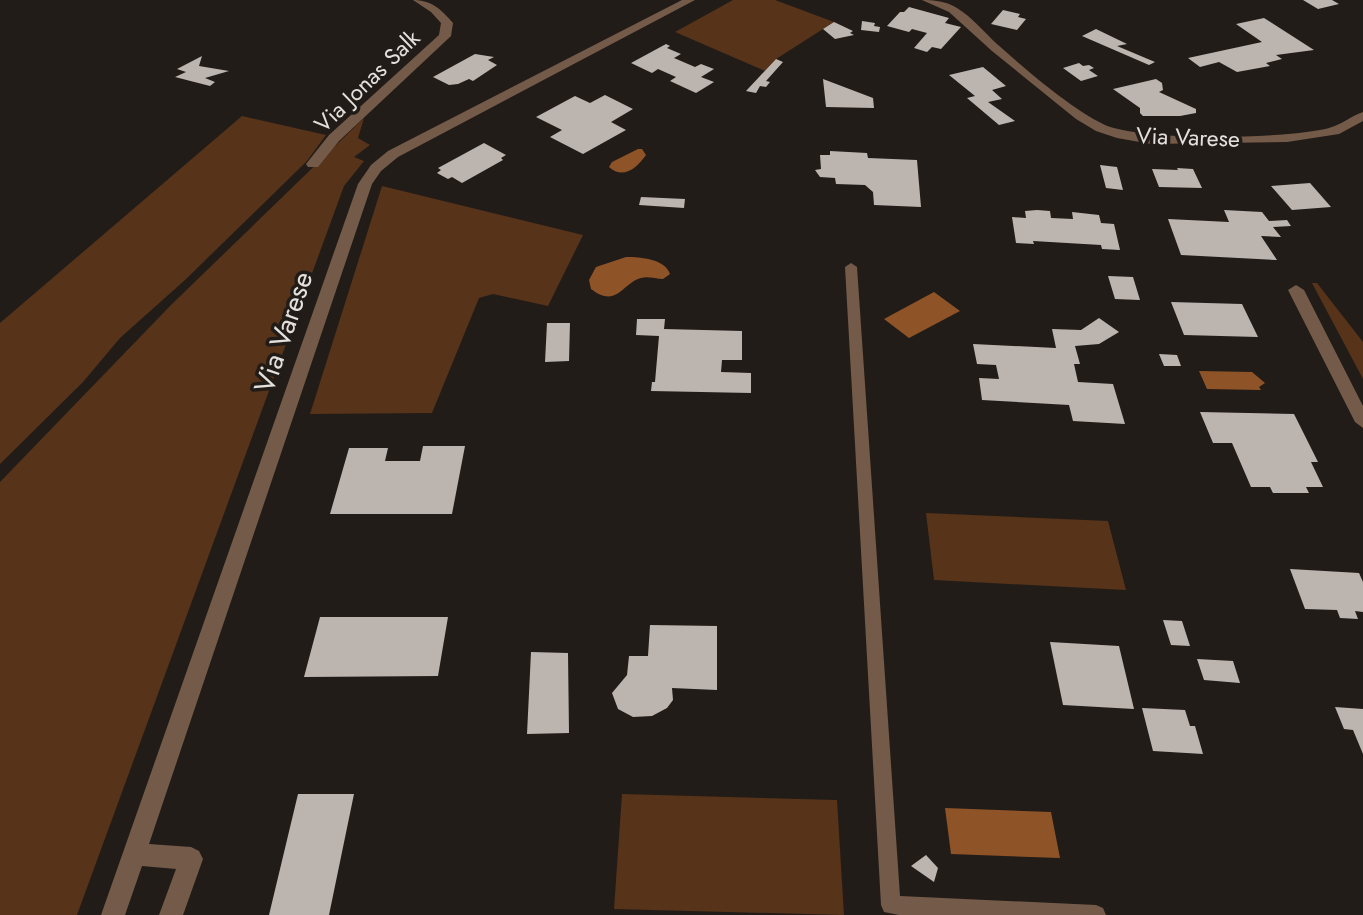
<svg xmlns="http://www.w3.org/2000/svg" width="1363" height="915" viewBox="0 0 1363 915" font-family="Jost,sans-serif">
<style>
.green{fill:#563319}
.water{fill:#8e5428}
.building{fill:#bcb4af}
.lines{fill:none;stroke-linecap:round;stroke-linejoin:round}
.service{fill:#745a48;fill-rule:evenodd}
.minor{fill:#745a48;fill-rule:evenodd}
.labels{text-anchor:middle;stroke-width:7;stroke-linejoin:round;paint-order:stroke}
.far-street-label{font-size:23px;fill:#e4e0dd;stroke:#221c18}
.street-label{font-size:28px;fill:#e4e0dd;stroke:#221c18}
</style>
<rect width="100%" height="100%" fill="#221c18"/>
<path class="green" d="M733 0H775L834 22 776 59 765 71 675 32Z
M242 116 326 135 307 161 185 280 120 338 83 382 0 464V323Z
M364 118 358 138 370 145 354 157 364 161 344 186 77 915H0V482L171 305Z
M382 186 583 235 548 306 493 294 479 298 432 413 310 414Z
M1312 283H1317L1363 342V379Z
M926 513 1108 521 1126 590 934 580Z
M622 794 837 800 844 915 614 909Z"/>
<path class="water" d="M638 149H642L646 155C637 168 623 180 609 167L612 162Z
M626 257C641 257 665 259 670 274L663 279C656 279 648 276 641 278 622 283 617 309 591 289L589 280 596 267Z
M934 292 960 311 909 338 884 319Z
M1199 371 1252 372 1265 383 1259 387 1261 390 1207 389Z
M945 808 1051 812 1060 858 951 854Z"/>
<path class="building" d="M1303 0H1332L1339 4 1318 9Z
M909 7 949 18 945 23 961 27 941 49 932 47 927 52 914 48 927 33 912 29 909 32 887 26 900 12H904Z
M1003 10 1020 14 1018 17 1026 19 1017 30 991 24Z
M1264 18 1314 50 1276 55 1282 59 1266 63 1270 66 1237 72 1219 62 1200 67 1188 58 1262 42 1236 24Z
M862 21 875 23 874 26 880 27 879 32 861 30Z
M834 22 853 31 850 33 854 35 835 39 823 29Z
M1096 29 1127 44 1117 46 1155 62 1149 65 1082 36Z
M666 44 670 46 667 48 681 54 674 58 695 67 701 64 714 69 701 77 714 82 696 93 670 81 676 77 658 69 652 73 631 63Z
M475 54 494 57 488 60 497 65 473 81 469 79 458 84 449 85 433 77Z
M202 56 199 66 229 71 205 78 215 82 210 86 175 77 186 72 177 69Z
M776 59 783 62 766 81 770 82 766 87 760 86 756 93 746 91Z
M1079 63 1083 66 1089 65 1094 68 1089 70 1098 76 1081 81 1063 68Z
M983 67 1006 86 992 90 1002 99 988 102 1015 121 999 125 967 98 975 96 949 75Z
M823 79 873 98 874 108 826 107Z
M1156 79 1162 83 1163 90 1159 92 1196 109V113L1180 116H1143L1140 113V108L1113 89Z
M605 95 633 109 611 122 626 130 583 154 550 137 562 130 536 117 575 96 590 103Z
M484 143 506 155 501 158 503 160 462 183 452 177 448 179 437 173 441 170 438 168Z
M830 151 867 153 868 158 917 160 921 207 874 205 873 192 865 185 836 184 835 178 820 177 815 170 821 169 820 155H830Z
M1100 165 1117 167 1123 190 1106 188Z
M1177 168 1193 169 1202 188 1159 187 1152 169 1178 170Z
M1310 183 1331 207 1292 210 1271 186Z
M641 197 685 199 684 208 639 205Z
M1037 210 1050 211 1051 218 1073 219 1072 212 1099 215 1101 223 1114 224 1120 250 1102 249 1101 245 1033 241 1034 244 1016 243 1012 217 1026 218 1025 211Z
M1224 210 1262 212 1269 221 1287 220 1291 226 1273 227 1281 237 1261 236 1277 260 1181 255 1168 219 1229 222Z
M1108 276 1133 277 1140 300 1115 299Z
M1171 302 1242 304 1258 337 1184 335Z
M1099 318 1119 332 1099 344 1075 346 1080 364H1074L1078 382 1113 384 1125 424 1073 421 1069 405 982 400 979 378 999 379 996 365 977 364 973 344 1056 348 1052 329 1081 330Z
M637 319H665L664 329 742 331V360H722L721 372 751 373V393L651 391 652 382H655L659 336 636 335Z
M547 323H570L569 361 545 362Z
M1159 354 1177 355 1181 366H1164Z
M1200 412 1294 414 1318 462H1311L1323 487H1306L1309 493H1273L1270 487H1251L1232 443H1213Z
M423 446H465L452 514H330L349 448H388L385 461H420Z
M1290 569 1359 573 1363 582V612L1355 611 1358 619 1340 618 1337 610 1305 609Z
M320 617H448L438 676 304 677Z
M1163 620 1182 621 1190 646 1171 645Z
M650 625 717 626V690L672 688 673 700 667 708 652 716 633 717 618 709 612 693 627 675 629 656H648Z
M1050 642 1119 646 1134 709 1063 705Z
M531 652 568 653 569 733 527 734Z
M1197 659 1233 661 1240 683 1204 680Z
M1335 707 1363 709V754L1353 730 1344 729Z
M1142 708 1185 710 1190 726H1195L1203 754 1153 751Z
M298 794H354L329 915H269Z
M926 855 938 868 934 882 911 866Z"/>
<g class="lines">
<path class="service" d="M851 263 857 267 900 896 1096 905 1103 908 1106 915H899L884 912 881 905 845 267Z"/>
<path class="minor" d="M413 0C431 0 441 9 453 23L451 36 339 141 318 167H308L306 164 329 135 439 35 441 23 431 12Z
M682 0H695L398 157 381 171 372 184 149 844 191 847 199 851 203 859 183 915H159L176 869 142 866 125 915H101L358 184 371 165 388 151Z
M922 0C934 0 946 1 957 8 972 17 984 32 997 44 1025 69 1069 107 1103 124 1138 142 1289 139 1329 128 1341 125 1351 116 1363 112V121L1339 134 1287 142 1151 144 1117 138 1096 131 1076 119 992 51 949 12Z
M1296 285 1304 290 1363 406V428L1355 422 1288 290Z"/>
</g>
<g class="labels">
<g class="far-street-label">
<text transform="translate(367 81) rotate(-44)" y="8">Via Jonas Salk</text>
<text transform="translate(1188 137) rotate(2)" y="8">Via Varese</text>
</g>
<g class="street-label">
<text transform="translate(283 332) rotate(-71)" y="10">Via Varese</text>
</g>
</g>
</svg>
